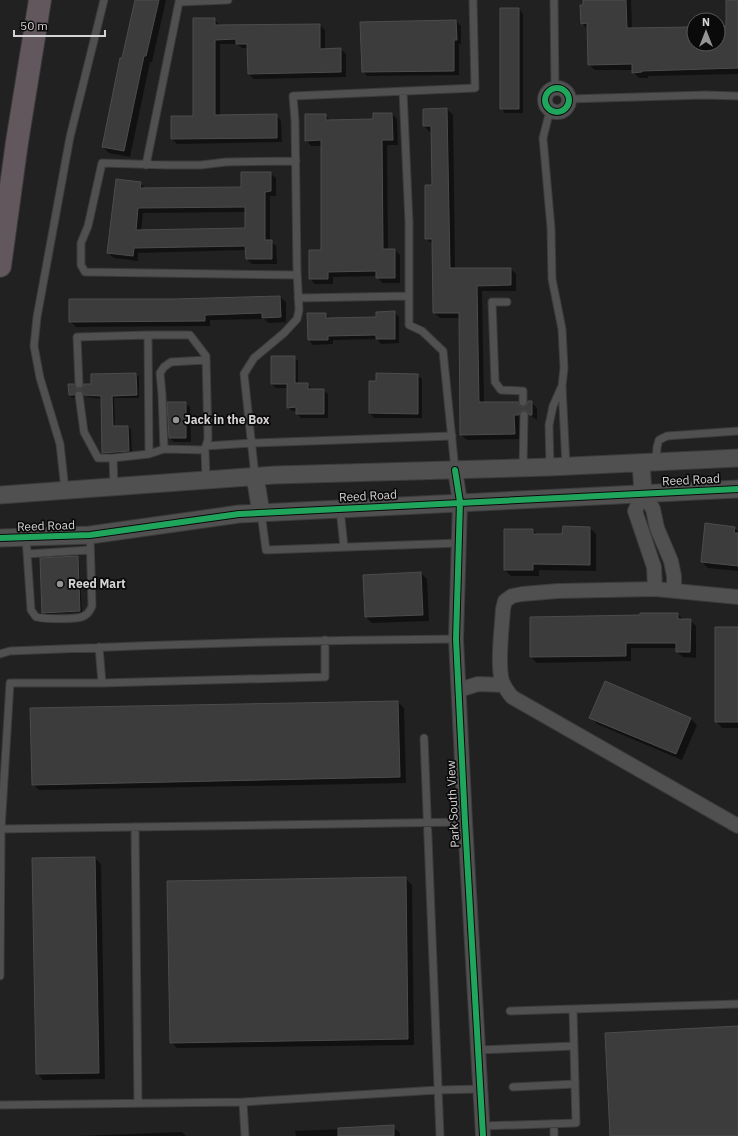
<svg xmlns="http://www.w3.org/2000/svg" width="738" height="1136" viewBox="0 0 738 1136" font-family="'IBM Plex Sans',sans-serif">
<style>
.shadow{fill:#0007;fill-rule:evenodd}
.building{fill:#3c3c3d;stroke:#4b4c4c;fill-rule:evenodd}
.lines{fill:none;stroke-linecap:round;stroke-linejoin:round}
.service-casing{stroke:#3b3b3b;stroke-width:9}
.minor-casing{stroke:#3b3b3b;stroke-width:16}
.tertiary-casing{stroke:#3b3b3b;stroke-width:19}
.motorway-casing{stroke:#3b3b3b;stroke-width:24}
.service{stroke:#515050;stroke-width:7}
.minor{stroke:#515050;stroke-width:14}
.tertiary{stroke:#515050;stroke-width:17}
.motorway{stroke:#62575c;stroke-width:22}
.cycleway-casing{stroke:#0b0a0a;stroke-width:8}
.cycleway{stroke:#20a55d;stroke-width:6}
.poi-dot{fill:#959495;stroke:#0b0a0a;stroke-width:1.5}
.labels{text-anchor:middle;stroke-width:3.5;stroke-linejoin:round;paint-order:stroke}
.poi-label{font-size:12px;font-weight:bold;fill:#d4d2d3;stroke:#0b0a0a;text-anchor:start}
.street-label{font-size:12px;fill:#d4d2d3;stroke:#0b0a0a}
</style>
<rect width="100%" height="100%" fill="#212121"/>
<path class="shadow" d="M136 0H166L152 62H150L130 157 109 153 103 147Z
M584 0H631L632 29 694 28V44H718V27H727V0H738V74L648 76V78H639L633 72V70H595L589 65 587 29 582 23Z
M519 9 523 14V113H505L501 108Z
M215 20 220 26 320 25 325 30V50L341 49 346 54V77L254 79 248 74V48H242L237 44H220V116L276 115 281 121 282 142 177 144 172 139 194 117Z
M456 21 461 26V44H459V75L367 76 363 71Z
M447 109 453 115 455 269H511L516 274V291H482L484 403H518L523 408 531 402 537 408V420L530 415 525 418 524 420H520V439L467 440 461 435 460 318H440L434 313 433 244 426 239 433 186 432 132H430L424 126V110Z
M392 114 397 119 398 145H387L388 250H395L400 255V283H382L377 276 333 277V284H315L310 279 322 251V146H311L306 140 325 115 331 121 374 120Z
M270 173 276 178V196H270V241L276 246 277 264H252L247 259 246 250 138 253V261L114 258 108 253 140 183 145 188H242ZM246 212V229L141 231 143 213Z
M280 297 286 302V322L269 323 264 319 210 320V326L76 327 70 321 174 300Z
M394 312 399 317V343L381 344 377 339 333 340V344L313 345 309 340 308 314H325L330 318H377Z
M294 357 298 361V384H307L311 388V390H323L328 394V418H301L297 414V411H292L288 407V388H276L272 384Z
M136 374 139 377V398H114L115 427H128L131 429 132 453 105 455 103 453 102 399 88 397 82 392 78 394 77 397 72 398 70 395 74 385 77 389 80 390 92 385Z
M417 375 422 379V418H374L370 413 377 382Z
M185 403 190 407 191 442H174L170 438Z
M564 527 590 528 596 534V571L539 570V576H511L505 570V530H533L538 535H563Z
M734 528 738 531V571L708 568 702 562Z
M78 557 79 558 82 612 45 614 43 612Z
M421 573 427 579 429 621 372 623 366 617Z
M641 614H678L684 620H690L696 626V658L683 657 677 652V648H631V661L537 663 531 657 641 616Z
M738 628V728H722L716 721Z
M605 683 691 719 697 725 682 760 597 724 590 717Z
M398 702 404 708 406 783 39 790 33 784 31 709Z
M95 858 101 864 105 1079 43 1080 37 1073Z
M405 878 412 885 414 1045 177 1048 171 1042Z
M393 1127 400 1133V1136H296L295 1131Z
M182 1132 186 1136H78Z"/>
<path class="building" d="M135 0H159L146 56H144L124 151 102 147 120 58H122Z
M583 0H626L627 28 694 27V44H718V26H726V0H738V68L642 71V72L632 73V64L588 65 587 23 581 24 580 5H583Z
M500 8H519V109H500Z
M193 18H215V25L320 24V49L341 48V72L248 74 247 44H236V39L215 40V115L277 114V138L171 139V116H193Z
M456 20 457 40H454V71L362 72 360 22Z
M447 108 450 268H511V285L477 286 479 402H518L520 406 523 407 527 405 528 401H532V415H529L527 411 524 410 520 412 519 415H514L515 434 460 435 459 313H433L432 239H425V185H432L431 126H423V109Z
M373 113H392L393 140H382L383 249H395V278H376V271L328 272V279H309V250H321V140L305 141V114H326V120L373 119Z
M241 172H271V191L265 192V240H272V259H246L245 246 134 248 133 256 107 253 116 179 141 182 140 188 241 187ZM245 207V228L136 230 138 208Z
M280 296 281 317 262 318V313L205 315V321L69 322V299H174Z
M395 311V339H376V335L328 336V340H308L307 313H326V318L376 317V312Z
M271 356H295V383H308V389H324V414H296V407L287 408V384H271Z
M136 373 137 395 112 396 113 426H128L129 451 102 453 101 396 84 395 83 392 79 390 76 391 74 395H69L68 384H74L76 388 80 389 83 387 84 384H91V374Z
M376 373 418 374V414L369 413V381H376Z
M167 402H186V438H169Z
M705 523 735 527 734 533H738V566L701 562Z
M563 526 590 527V565L533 564V570H504V529H533V534H562Z
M78 556 80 611 42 613 40 558Z
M421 572 423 615 365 617 363 575Z
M640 613H678V619H691L690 652H676V643H626V656L530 657V617L640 615Z
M715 627H738V722H715Z
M605 681 691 718 676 754 589 718Z
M398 701 400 777 32 785 30 708Z
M95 857 99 1073 36 1074 32 858Z
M406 877 408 1039 170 1043 167 881Z
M738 1026V1136H610L605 1033Z
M394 1125V1136H338V1128Z"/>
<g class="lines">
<defs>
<path id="service" d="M554 0 555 89
M403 91 409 222V325L422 331 443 351 455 470
M568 99 705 95 738 96
M552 111 548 118 543 138 551 228 552 279 562 329 564 368 562 386 566 466
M296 161 226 162 201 165H167L102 163 88 226 81 243V265L85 272 297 275
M146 165 179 2 228 0
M298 298 409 296
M507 302H492L495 382 501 390 523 391V402
M148 335H190L206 356 208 439 205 449
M79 384 77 337 148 335 149 454
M79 395 84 432 98 458H113
M206 446 252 443 452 436
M164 449 162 394 160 373 164 367 171 362 206 360
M656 462 657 447 659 440 667 436 738 431
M550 467 549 425 553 406 561 388
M523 468 524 415
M255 476 244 374 254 358 284 333 297 319 299 310 297 270 295 121 293 96 475 88 473 0
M114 487 113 458 149 454 164 449 205 450 206 480
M65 490 60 444 40 378 34 346 37 317 70 137 104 0
M340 509 344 547
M261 513 266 550 459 543
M26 538 31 610 36 617C44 619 77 620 84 616 88 614 90 611 92 606L90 535
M27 554 90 550
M99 647 102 683 325 677V640
M0 654 10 651C159 644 307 640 456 639
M424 738 440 1136
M135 827 138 1103
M0 829 465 822
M0 976 1 829 10 683H102
M510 1011 573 1009
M478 1050 574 1046
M513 1087 575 1084
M243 1102 245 1136
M0 1105 243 1102 438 1090 481 1089
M554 1124V1136
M482 1126 576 1123 573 1009 738 1004"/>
<path id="minor" d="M545 100a12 12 0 1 1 24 0a12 12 0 1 1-24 0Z
M455 470 460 502 456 639 465 822 483 1136
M643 493 653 509 657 528 671 561 674 576V591
M643 493 635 511 654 567 655 589
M738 597 655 589 558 591 522 594 512 596 505 601 503 609C502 627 497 664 502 681 504 687 508 692 512 697L738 826
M459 690 478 684 504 685"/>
<path id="tertiary" d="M641 463 643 493
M255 476 261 513
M0 495 275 475 550 467 738 458
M0 538 90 535 239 514 738 489"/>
<path id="motorway" d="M0 266 17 142 40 0"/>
</defs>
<use href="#service" class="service-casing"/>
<use href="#minor" class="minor-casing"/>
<use href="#tertiary" class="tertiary-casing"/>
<use href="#motorway" class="motorway-casing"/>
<use href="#service" class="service"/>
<use href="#minor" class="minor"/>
<use href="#tertiary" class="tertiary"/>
<use href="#motorway" class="motorway"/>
<defs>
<path id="cycleway" d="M545 100a12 12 0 1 1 24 0a12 12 0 1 1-24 0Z
M455 470 460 502 456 639 465 822 483 1136
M0 538 90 535 239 514 738 489"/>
</defs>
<use href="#cycleway" class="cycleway-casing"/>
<use href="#cycleway" class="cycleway"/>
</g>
<g class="poi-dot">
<circle cx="176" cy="420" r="4"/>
<circle cx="60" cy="584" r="4"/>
</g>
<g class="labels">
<g class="poi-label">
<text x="184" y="424">Jack in the Box</text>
<text x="68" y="588">Reed Mart</text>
</g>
<g class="street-label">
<text transform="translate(691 480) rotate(-3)" y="4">Reed Road</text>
<text transform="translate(368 496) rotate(-3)" y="4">Reed Road</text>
<text transform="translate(46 526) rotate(-2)" y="4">Reed Road</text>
<text transform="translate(453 804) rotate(-93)" y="4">Park South View</text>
</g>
</g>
<g transform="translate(706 32)"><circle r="19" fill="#0b0a0a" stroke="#5b5a5a"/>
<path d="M0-3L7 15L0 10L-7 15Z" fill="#959495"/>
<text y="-6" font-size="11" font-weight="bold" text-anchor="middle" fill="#d4d2d3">N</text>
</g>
<path d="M14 30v6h91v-6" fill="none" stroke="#d4d2d3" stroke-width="2"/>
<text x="20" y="30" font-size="12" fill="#d4d2d3" stroke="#0b0a0a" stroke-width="3" paint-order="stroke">50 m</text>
</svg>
